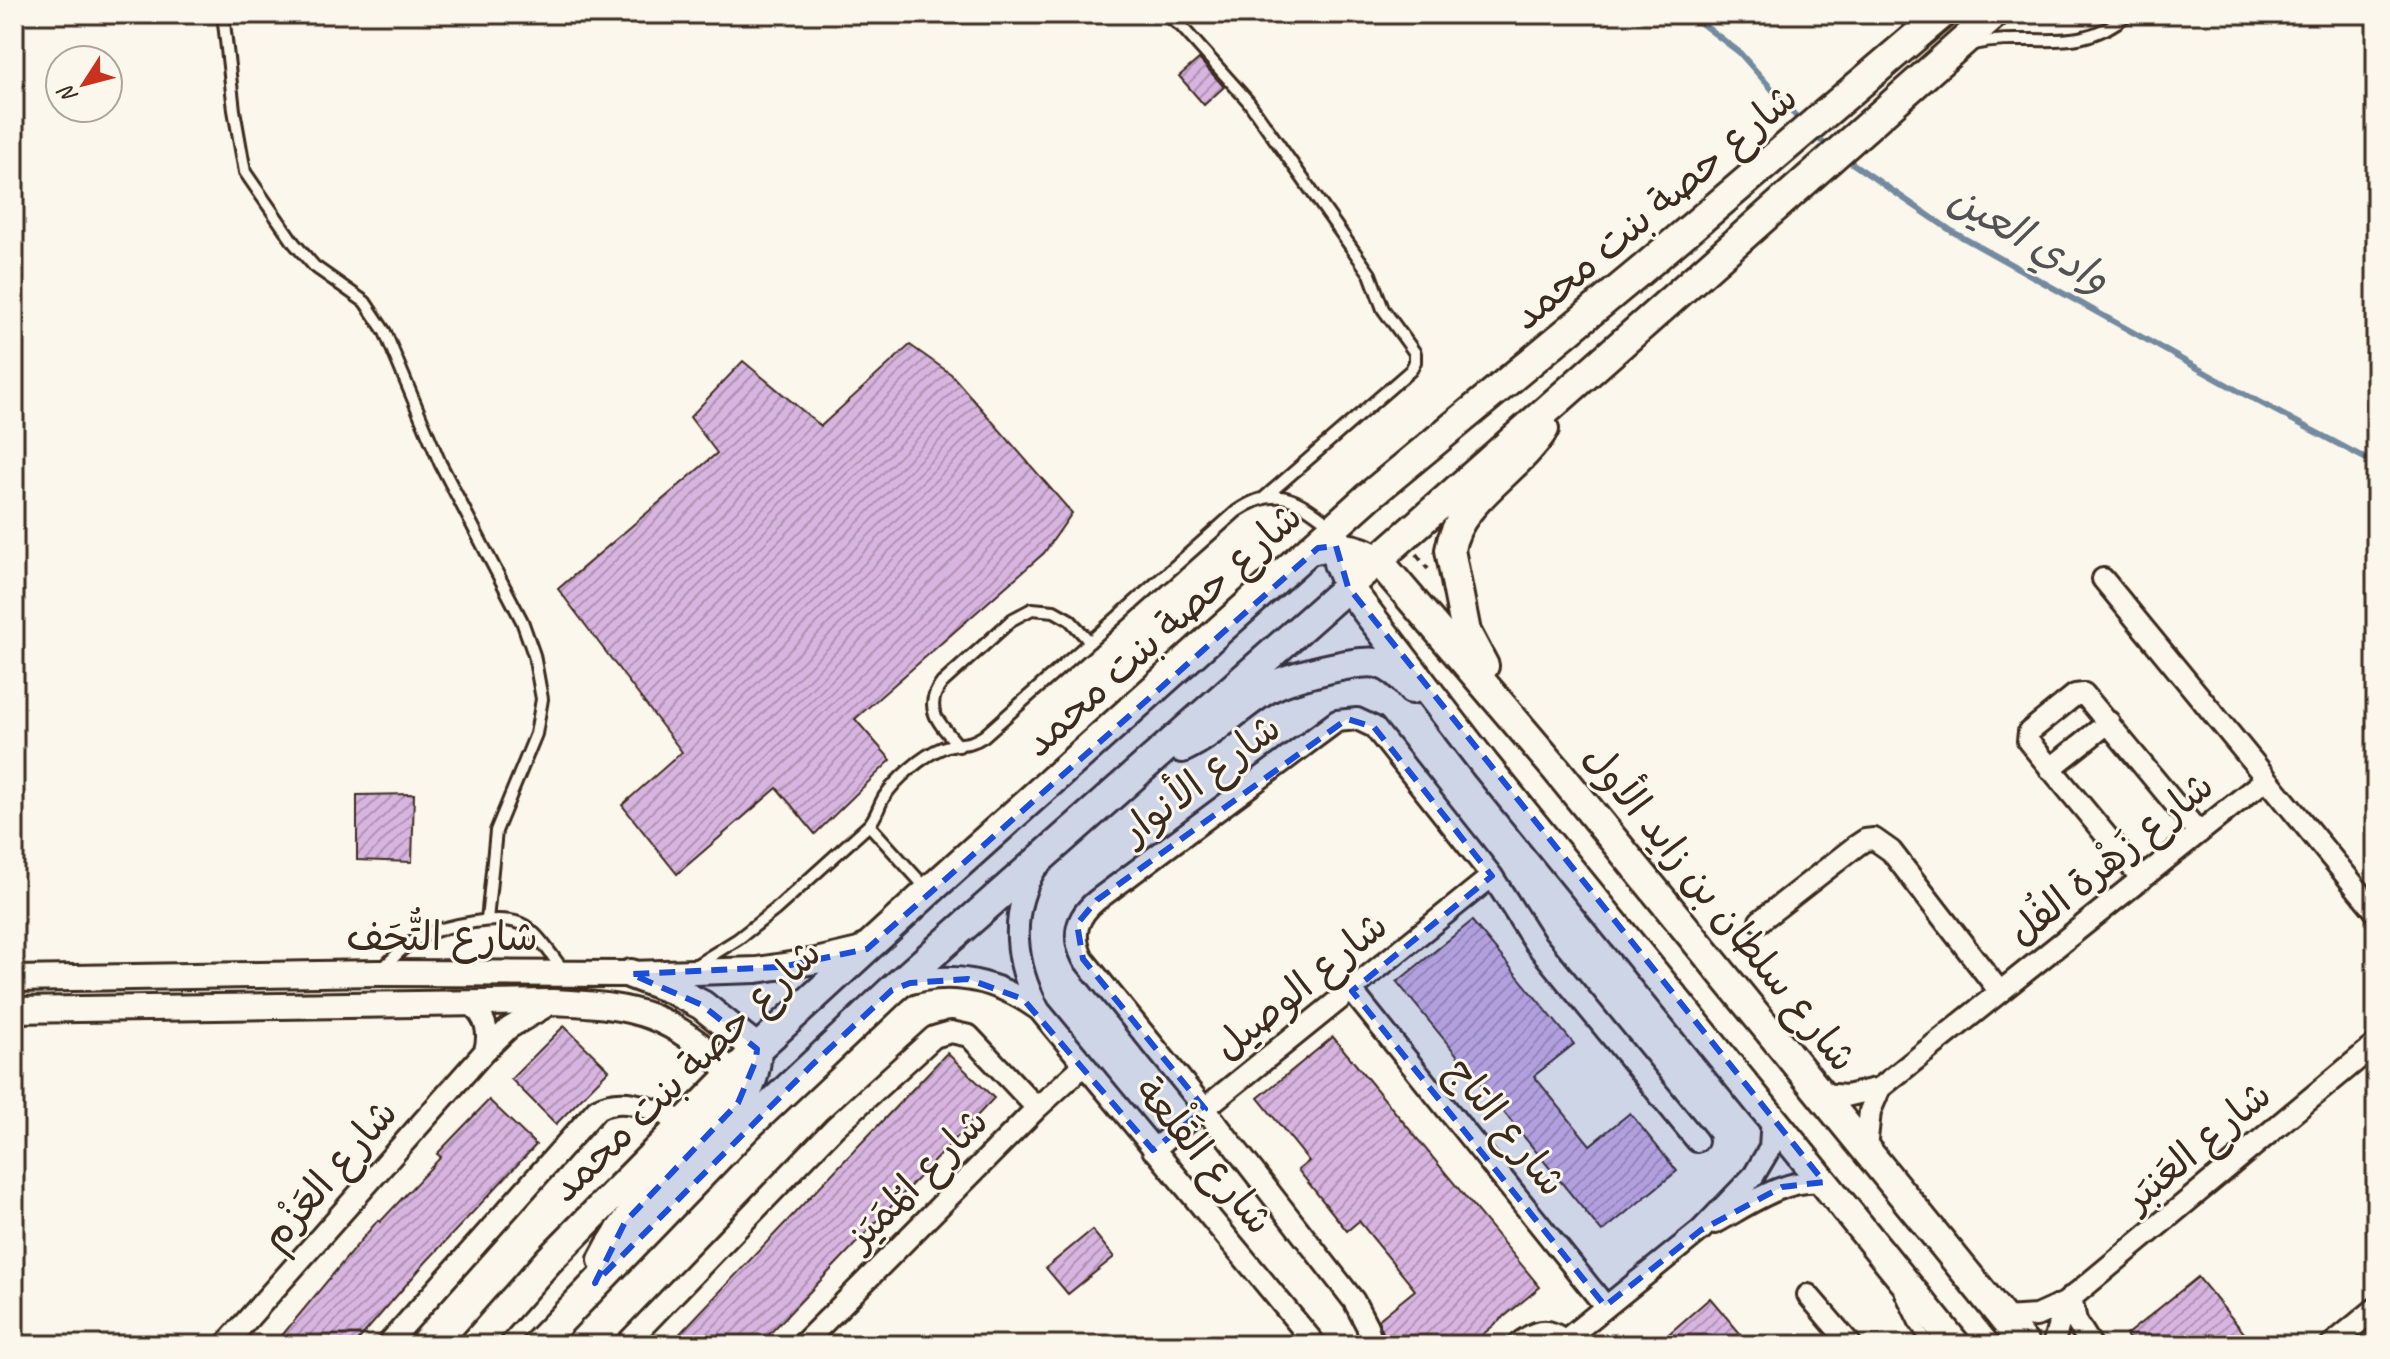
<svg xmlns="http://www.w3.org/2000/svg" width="2390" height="1359" viewBox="0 0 2390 1359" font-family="Caveat,'Playpen Sans Arabic',sans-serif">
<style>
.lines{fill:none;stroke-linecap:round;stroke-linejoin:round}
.stream{stroke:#738a9f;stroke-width:6}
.building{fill:url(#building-hatch);stroke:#3b2a1e;stroke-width:2}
.service-casing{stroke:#3b2a1e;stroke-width:16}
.minor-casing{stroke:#3b2a1e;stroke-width:26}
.tertiary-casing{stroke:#3b2a1e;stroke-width:30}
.secondary-casing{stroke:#3b2a1e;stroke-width:34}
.path{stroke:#3b2a1e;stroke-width:4;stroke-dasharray:8 6;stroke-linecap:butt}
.service{stroke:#fbf7ec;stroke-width:10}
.minor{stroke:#fbf7ec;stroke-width:20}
.tertiary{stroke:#fbf7ec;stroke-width:24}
.secondary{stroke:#fbf7ec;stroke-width:28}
.marked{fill:#1d4ed8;fill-opacity:0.2;stroke:#1d4ed8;stroke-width:6;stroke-dasharray:16 10;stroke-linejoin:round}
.labels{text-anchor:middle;stroke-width:6;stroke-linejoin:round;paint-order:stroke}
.street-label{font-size:40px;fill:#3b2a1e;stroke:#fbf7ec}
.water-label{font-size:42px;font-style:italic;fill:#525254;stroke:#fbf7ec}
</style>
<defs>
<pattern id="building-hatch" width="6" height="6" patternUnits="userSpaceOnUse" patternTransform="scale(2)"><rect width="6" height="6" fill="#d7b5e0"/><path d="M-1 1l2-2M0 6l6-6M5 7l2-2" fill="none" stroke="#b093b5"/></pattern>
</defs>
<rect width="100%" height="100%" fill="#fbf7ec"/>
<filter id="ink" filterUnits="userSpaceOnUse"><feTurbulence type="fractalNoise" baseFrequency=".0125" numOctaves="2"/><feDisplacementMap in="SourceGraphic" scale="16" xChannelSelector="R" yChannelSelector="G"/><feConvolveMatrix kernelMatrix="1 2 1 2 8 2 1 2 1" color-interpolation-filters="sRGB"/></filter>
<g filter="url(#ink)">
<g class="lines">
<path class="stream" d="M1689 14 1739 52 1801 122
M1811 133 1831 148
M1843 157 1953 232 2242 393 2376 464"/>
</g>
<path class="building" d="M1199 59 1224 87 1204 105 1179 76Z
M910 345 951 374 1072 513 1044 553 855 719 891 760 815 834 777 788 677 874 622 805 682 752 558 589 717 453 690 417 743 361 821 426Z
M414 794 412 862 357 860V795Z
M1472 921 1574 1044 1534 1076 1590 1145 1630 1113 1677 1171 1602 1232 1397 982Z
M564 1026 609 1070 556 1124 511 1079Z
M1333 1037 1540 1287 1470 1345H1388L1378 1320 1415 1290 1359 1221 1347 1231 1298 1170 1309 1161 1258 1098Z
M947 1053 994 1098 822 1279 759 1345H669Z
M489 1100 536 1145 426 1262 354 1345H274L378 1220 380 1222 441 1157 437 1154Z
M1092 1230 1114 1257 1068 1294 1046 1268Z
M2198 1277 2254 1345H2134L2126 1335Z
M1710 1298 1750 1345H1656Z"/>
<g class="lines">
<defs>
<path id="service" d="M223 14 234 110 245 172 294 243 314 266 365 302 385 332 440 463 522 621 534 655 542 699 536 734 496 831 487 920
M1165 14 1181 26 1248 101 1370 274 1383 309 1415 353V362L1411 370 1265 497
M1973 44C2033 31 2077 57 2128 14
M959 746C941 725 921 709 942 683L1013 619 1032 609 1054 611 1070 620 1090 642
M869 825 927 889
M693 967 738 939 775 910 869 825C877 816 878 807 884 797 896 779 922 756 942 748 959 741 966 748 984 736L1237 511C1278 483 1298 500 1332 526
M382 969C394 957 406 944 421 937 443 926 504 912 525 926 540 936 552 956 563 970
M1901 1294 1915 1323 1930 1345"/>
<path id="minor" d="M2103 579 2376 912
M2050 769 2109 722
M1036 868C1008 914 1015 965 1039 1010L1316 1345
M2142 879 2028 741 2029 732 2075 695 2084 694 2199 833
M1760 921 1856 846 1865 840 1874 839 1891 851 2000 992
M899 987C949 968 997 980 1039 1010
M1352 991 1605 1306
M471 1004C486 1017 490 1032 485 1051
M1823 1094 1846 1096 1880 1088 2266 779
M1866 1149 1870 1111 1880 1088
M1153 1150 1492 876
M1715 1223C1750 1204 1784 1178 1824 1182
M1808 1295 1851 1345
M2071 1297 2076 1321 2091 1345
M2004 1318 2036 1316 2065 1303 2376 1044
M225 1345 485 1051 509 1028 552 1003
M387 1345 597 1109C626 1093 657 1112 685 1122
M625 1345 835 1127 934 1037 951 1032 969 1036 1037 1108
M802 1345 1037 1108 1084 1065
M1372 1345 1367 1326 1354 1301 1205 1109 1083 959C1071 935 1077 916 1097 900L1337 721 1357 719 1374 727 1492 876 1534 942 1697 1141
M1517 1345C1533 1332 1547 1325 1564 1341
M1559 1345 1701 1230 1754 1175 1770 1148 1772 1117
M2053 1345 2065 1303
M2331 1345 2376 1308"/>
<path id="tertiary" d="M14 979 377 973 631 974 757 970 816 961 867 949
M14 1010 553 1002C640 1006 668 1013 733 1074"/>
<path id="secondary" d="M1334 528 1338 563 1348 587 1485 765 1956 1345
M1309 550C1335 545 1355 546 1378 560L1555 768 2025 1345
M1484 666 1466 632 1450 550C1457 501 1518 471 1544 429
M1182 748C1215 733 1238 706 1269 688 1288 677 1358 659 1378 663 1393 667 1403 677 1412 689
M631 974 671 989 702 1005 757 1049
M603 1260C627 1211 668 1176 706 1137 722 1122 741 1106 750 1085 755 1073 756 1061 757 1049
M474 1345 549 1260 757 1049 929 891 1368 497 1644 268 1942 14
M537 1345 746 1128 892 990 1994 14"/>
</defs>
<use href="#service" class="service-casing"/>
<use href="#minor" class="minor-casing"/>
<use href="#tertiary" class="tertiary-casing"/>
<use href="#secondary" class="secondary-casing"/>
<path class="path" d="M1416 554 1428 569"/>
<use href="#service" class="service"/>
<use href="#minor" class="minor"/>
<use href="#tertiary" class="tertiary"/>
<use href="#secondary" class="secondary"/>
</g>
</g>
<path class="marked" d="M1336 546 1348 587 1824 1182 1782 1187 1701 1230 1605 1306 1352 991 1492 876 1374 727 1347 719 1097 900 1077 924 1083 959 1205 1109 1153 1150 1023 999 968 979 910 983 892 990 812 1065 595 1283 625 1222 738 1103 756 1060 757 1049 702 1005 631 974 781 967 867 949 1318 548Z"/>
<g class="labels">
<g class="street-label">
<text transform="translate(1654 206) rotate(-40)" y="14">شارع حصة بنت محمد</text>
<text transform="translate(1162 629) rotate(-42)" y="14">شارع حصة بنت محمد</text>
<text transform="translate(1200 778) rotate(-37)" y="14">شارع الأنوار</text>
<text transform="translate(2110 858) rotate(-39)" y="14">شارع زَهْرة الفُل</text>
<text transform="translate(1721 907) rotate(51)" y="14">شارع سلطان بن زايد الأول</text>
<text x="442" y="950">شارع التُّحَف</text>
<text transform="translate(1300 985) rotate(-39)" y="14">شارع الوصيل</text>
<text transform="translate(685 1070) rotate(-44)" y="14">شارع حصة بنت محمد</text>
<text transform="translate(1507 1126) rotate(51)" y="14">شارع التاج</text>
<text transform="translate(2197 1145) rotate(-40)" y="14">شارع العَنبَر</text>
<text transform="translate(1205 1155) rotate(50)" y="14">شارع القَلْعة</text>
<text transform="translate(328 1174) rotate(-49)" y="14">شارع العَزْم</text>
<text transform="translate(916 1178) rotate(-45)" y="14">شارع المُمَيَز</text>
</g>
<g class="water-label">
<text transform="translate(2030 237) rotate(30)" y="15">وادي العين</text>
</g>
</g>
<rect width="2390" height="1359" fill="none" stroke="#fbf7ec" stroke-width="48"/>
<rect x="24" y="24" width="2342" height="1311" fill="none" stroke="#3b2a1e" stroke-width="3" filter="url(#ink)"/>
<g transform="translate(84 84) rotate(234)"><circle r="38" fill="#fbf7ec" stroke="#aea59a" stroke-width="2"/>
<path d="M0-6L14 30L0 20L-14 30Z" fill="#c8321e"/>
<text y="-12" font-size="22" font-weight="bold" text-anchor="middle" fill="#3b2a1e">N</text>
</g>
</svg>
